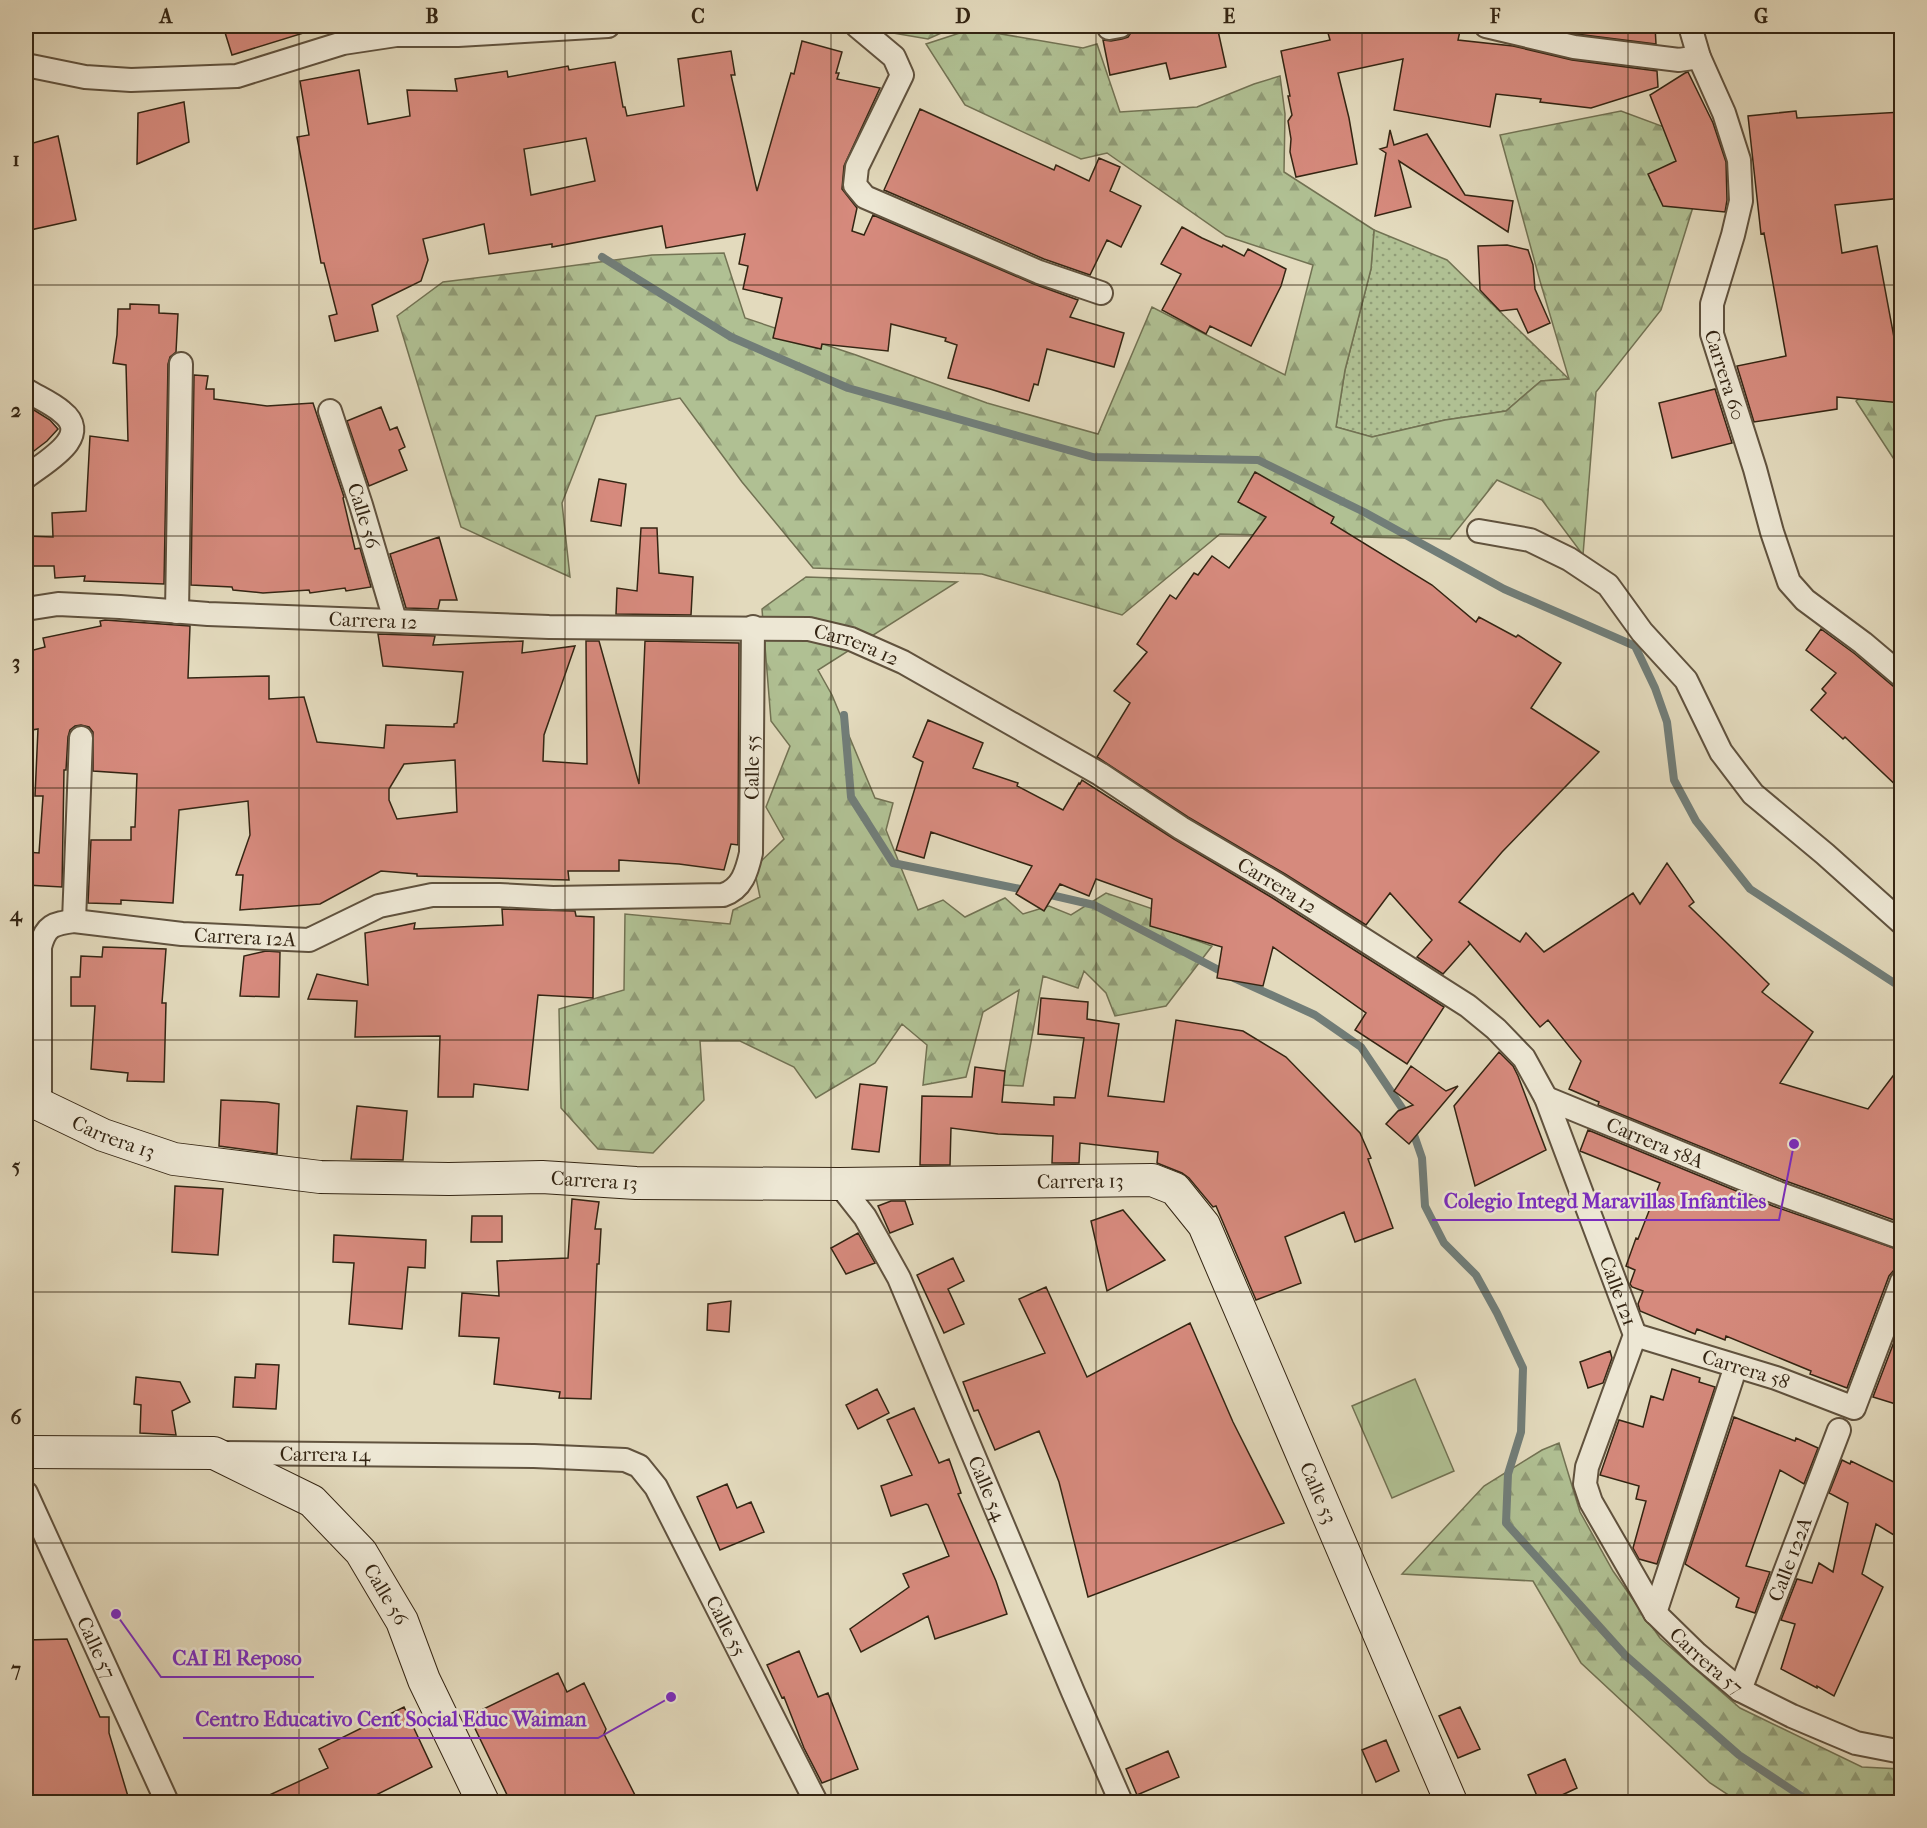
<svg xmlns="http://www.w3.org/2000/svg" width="1927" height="1828" viewBox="0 0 1927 1828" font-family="'IM FELL French Canon',serif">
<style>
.grass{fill:url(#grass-dots);stroke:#727253;stroke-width:1.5}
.forest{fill:url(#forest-firs);stroke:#727253;stroke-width:1.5}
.pitch{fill:#b0c093;stroke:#727253;stroke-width:1.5}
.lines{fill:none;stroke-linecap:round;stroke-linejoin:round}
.stream{stroke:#717d78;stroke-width:8}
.building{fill:#d68a7d;stroke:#342513;stroke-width:1.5;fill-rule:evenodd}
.street-casing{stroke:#60523e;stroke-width:26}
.secondary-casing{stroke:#342513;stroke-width:34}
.street{stroke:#ede7d4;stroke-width:22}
.secondary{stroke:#ede7d4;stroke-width:32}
.grid{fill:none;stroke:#342513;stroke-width:1.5;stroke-opacity:0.55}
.labels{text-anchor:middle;stroke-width:5;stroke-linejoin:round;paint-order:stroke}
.street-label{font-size:20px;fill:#342513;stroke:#ede7d4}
.leader{fill:none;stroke:#7b2cbf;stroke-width:2}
.callout-dot{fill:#7b2cbf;stroke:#ede7d4;stroke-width:2}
.callout-label{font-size:21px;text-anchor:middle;font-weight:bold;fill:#7b2cbf;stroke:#ede7d4;stroke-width:5;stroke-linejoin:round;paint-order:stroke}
.neatline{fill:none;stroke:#342513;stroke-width:2}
.grid-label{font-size:20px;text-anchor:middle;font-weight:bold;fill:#342513}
</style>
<defs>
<pattern id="grass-dots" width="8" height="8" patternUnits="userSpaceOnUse" patternTransform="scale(1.5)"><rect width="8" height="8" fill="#b0c093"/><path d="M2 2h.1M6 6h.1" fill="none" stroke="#909c77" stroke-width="1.8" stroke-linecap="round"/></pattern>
<pattern id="forest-firs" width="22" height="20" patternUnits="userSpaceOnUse" patternTransform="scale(1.5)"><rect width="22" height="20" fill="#b0c093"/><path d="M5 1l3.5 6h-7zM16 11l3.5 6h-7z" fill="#909c77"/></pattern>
</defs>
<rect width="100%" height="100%" fill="#e3dabd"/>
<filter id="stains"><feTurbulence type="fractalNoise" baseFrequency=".00333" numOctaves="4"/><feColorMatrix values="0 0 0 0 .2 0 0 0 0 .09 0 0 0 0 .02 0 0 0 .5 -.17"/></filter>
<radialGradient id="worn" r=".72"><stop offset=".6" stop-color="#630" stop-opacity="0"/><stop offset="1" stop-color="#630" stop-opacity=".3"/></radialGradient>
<path class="grass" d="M1374 230 1447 260 1569 379 1541 381 1506 411 1445 420 1372 437 1336 427 1345 370 1371 269Z"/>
<path class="forest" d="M852 26H957L928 39Z
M972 29 1083 48 1097 44 1120 112 1197 107 1254 84 1280 76 1285 114 1284 172 1374 230 1371 269 1345 370 1336 427 1372 437 1445 420 1506 411 1541 381 1569 379 1540 281 1500 135 1621 111 1675 131 1702 178 1661 310 1596 392 1583 555 1542 500 1497 480 1450 539 1220 534 1122 615 982 574 813 568 742 482 680 398 596 416 562 503 570 577 461 527 397 316 443 282 540 270 652 255 724 253 745 318 856 355 987 403 1098 434 1152 307 1285 375 1313 265 1226 236 1107 153 1081 159 965 105 926 44Z
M1901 366V470L1856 401 1887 370Z
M806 577 957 582 818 670 832 695 875 798 893 803 886 830 918 910 943 900 965 917 1005 898 1023 914 1049 906 1071 915 1106 893 1153 909 1164 929 1212 946 1166 1006 1115 1016 1106 993 1084 971 1078 988 1043 976 1023 1086 1001 1085 1005 1071 1019 990 983 1012 966 1077 923 1085 927 1045 902 1024 875 1063 816 1098 794 1067 740 1041H700L704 1100 653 1153 598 1149 561 1108 559 1009 624 990 625 914 730 924 733 910 760 897 754 868 784 839 766 807 790 746 771 721 762 609Z
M1559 1443 1580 1512 1613 1571 1660 1638 1740 1708 1862 1767 1901 1769V1802H1739L1710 1783 1581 1663 1533 1581 1402 1574 1484 1486 1542 1450Z"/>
<path class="pitch" d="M1415 1379 1454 1471 1392 1498 1352 1406Z"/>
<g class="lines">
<path class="stream" d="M602 257 731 337 848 388 1093 457 1258 460 1364 512 1504 589 1635 646 1655 688 1667 722 1674 780 1696 821 1750 889 1902 988
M844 715 851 797 893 863 1030 891
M1042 893 1094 905 1234 978 1315 1015 1361 1047 1408 1117
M1412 1129 1422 1158 1425 1206 1444 1243 1476 1275 1497 1313 1523 1368 1521 1432 1508 1474 1506 1523 1625 1655 1739 1755 1810 1802"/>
</g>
<path class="building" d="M223 26H310V31L232 55Z
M1158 26H1217L1226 67 1170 79 1166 63 1110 75 1103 40 1111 41 1122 39 1128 37 1132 31Z
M1326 26H1441L1460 31 1458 40 1513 46 1572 60 1657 71 1658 87 1591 108 1540 102 1541 99 1496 94 1490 127 1394 110 1403 59 1338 73 1349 118 1357 164 1296 177 1290 152 1291 139 1288 121 1292 115 1288 96H1290L1281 51 1330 40Z
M1566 26H1655L1656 44 1576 34 1566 31Z
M802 41 842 52 836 73H839L837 79 880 88 844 166 842 189 857 208 852 231 864 235 873 215 1034 284 1078 300 1070 317 1124 333 1114 367 1047 349 1038 385 1034 384 1029 401 990 389 948 378 957 345 945 341 946 338 891 324 888 351 822 344 821 349 773 338 782 298 743 289 748 266 739 264 745 234 666 248 662 226 552 247V244L489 254 484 224 423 239 428 260 421 281 372 305 378 331 335 341 329 316 337 314 324 263H321L297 137 309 135 300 81 359 70 368 124 410 116 407 90 457 91 455 79 507 71 508 77 568 66 569 70 615 62 623 107H625L627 116 684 106 678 59 731 51 735 75H731L757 191 791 73 794 74ZM586 138 595 181 531 195 524 149Z
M1688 72 1713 123 1726 162 1727 200 1725 212 1663 206 1648 174 1676 161 1650 95 1685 73Z
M184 102 189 142 137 164 138 113Z
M920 109 1054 170 1056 165 1089 181 1099 158 1120 167 1110 191 1141 206 1121 247 1107 240 1090 275 1044 259 884 190Z
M1796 111 1797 118 1902 112V198L1835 205 1842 253 1877 246 1898 359 1902 357V403L1837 397V409L1754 422 1737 366 1786 356 1764 233 1761 234 1748 116Z
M1390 130 1394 145 1427 134 1465 195 1513 201 1508 232 1399 161 1411 207 1375 216 1386 153 1380 149 1387 147Z
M58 136 76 220 30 230 26 215V145Z
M1182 227 1202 238 1222 247 1223 245 1244 256 1248 249 1286 269 1281 286 1251 346 1210 326 1206 334 1162 310 1181 274 1161 264Z
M1507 245 1528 250 1533 265 1535 289 1550 323 1528 333 1517 309 1500 311 1480 290 1478 246Z
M130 304 159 305V313L178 314 176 352 170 357 168 364 164 584 84 581 85 576 55 578 54 566H26V536L53 537 52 513 86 511 90 436 128 441 126 365 113 363 117 335 118 309H130Z
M194 375 208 376 206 389H214V399L267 406 313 403 344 497 343 498 355 549 360 548 371 587 346 591 345 588 310 593 309 590 263 593 233 590 232 587 191 585Z
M1715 389 1732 443 1672 458 1659 403Z
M26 405 50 420 58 429 47 441 26 457Z
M381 407 390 430 397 427 405 447 399 450 407 470 369 486 347 421Z
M1255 472 1334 517 1331 523 1432 585 1476 622 1479 617 1516 637 1518 635 1561 663 1531 708 1599 752 1502 852 1459 902 1520 942 1526 933 1544 952 1633 893 1640 904 1667 863 1694 902 1689 906 1769 984 1762 992 1813 1032 1780 1083 1868 1109 1902 1064V1223L1783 1180 1598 1105 1599 1102 1569 1089 1581 1061 1548 1020 1540 1027 1468 941 1470 944 1443 974 1417 957 1432 940 1390 893 1366 925 1285 874 1188 817 1097 757 1130 703 1114 691 1147 652 1137 644 1170 595 1176 599 1194 573 1198 575 1212 556 1229 568 1266 517 1238 502Z
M599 479 626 484 621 526 591 521Z
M641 528H657L659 573 693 577 691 615 616 614 617 588 637 591Z
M439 537 457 600H440L438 609 406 608 390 554Z
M105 620 190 626 188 678 269 676V699L304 697 317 742 384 748 386 725 454 727V724L457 723 463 672 383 666 378 634 435 636 433 645 523 641 522 653 575 646 544 735 543 761 587 764 586 641H599L639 784 645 641 739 643 738 845 731 844 724 870 679 864 619 860V871H568L569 880 417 876V874L381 871 320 904 240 910 243 875H236L250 835 248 801 179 810 173 903 121 900V904L88 903 91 840H131V827H135L137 774 93 771V732L89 727 81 725 75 726 70 730 68 737 66 770H64L62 887 26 885 27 852 39 853 43 796H35L38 729 26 731V652L45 647 43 638 101 626 100 621ZM455 760 457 812 397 819 389 800V789L404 764Z
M1821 629 1855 654 1893 686 1902 689V791L1845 737 1843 739 1811 710 1826 693 1822 689 1836 673 1806 650Z
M928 720 983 743 973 768 1018 783 1017 786 1063 810 1079 783 1080 784 1082 780 1174 839 1271 897 1444 1007 1407 1064 1355 1030 1366 1013 1273 947 1263 986 1217 978 1222 947 1150 926 1152 899 1096 879 1089 896 1060 884 1044 911 1016 894 1032 866 931 832 924 858 896 850 923 762 913 757Z
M502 909 575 911 576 916 594 917 593 998 538 995 528 1090 474 1084 473 1097H438L440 1036 355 1037 357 1001 308 999 317 974 368 985 365 933 415 923 414 929 503 925Z
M103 947 166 949 162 1003H166L164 1082 127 1081 128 1073 91 1069 95 1006H71V977H80L81 956 102 957Z
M266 951 280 952 279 997 240 996 244 956Z
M1041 998 1088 1002 1087 1019 1119 1024 1108 1096 1164 1102 1176 1020 1243 1031 1286 1057 1360 1133 1371 1158 1368 1159 1393 1228 1355 1242 1344 1212 1285 1237 1301 1283 1256 1300 1216 1206 1213 1207 1189 1178 1182 1173 1157 1163 1158 1152 1080 1143 1079 1163H1052L1053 1136 998 1134 951 1128 950 1165H920L922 1096 972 1097 975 1067 1005 1071 1002 1102 1054 1105V1097L1075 1098 1084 1038 1038 1034Z
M1499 1052 1513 1066 1518 1076 1546 1150 1475 1186 1454 1106Z
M1411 1066 1446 1091 1458 1086 1409 1144 1386 1124 1398 1111 1413 1105 1394 1091Z
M860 1084 887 1087 879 1152 852 1149Z
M221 1100 267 1102 279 1104 277 1154 219 1146Z
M357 1106 407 1111 403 1160 351 1159Z
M1588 1130 1773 1206 1902 1251V1268L1894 1270 1889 1276 1847 1388 1810 1374 1811 1371 1726 1336 1725 1340 1697 1329 1695 1334 1640 1311 1638 1304 1643 1291 1632 1287 1630 1284 1635 1270 1626 1266 1636 1238 1638 1239 1660 1183 1580 1151Z
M175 1186 223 1189 218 1255 172 1252Z
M572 1199 599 1202 595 1229H601L599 1264H597L591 1399 559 1398 560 1392 494 1384 499 1338 459 1336 462 1293 499 1296 497 1261 568 1258Z
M891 1201H905L913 1224 890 1233 878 1206Z
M1123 1210 1165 1260 1107 1291 1091 1221Z
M472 1216H502V1242H471Z
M858 1233 875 1263 846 1274 831 1248Z
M334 1235 426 1240 425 1268 408 1267 402 1329 349 1324 354 1263 333 1262Z
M953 1258 964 1281 948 1289 964 1324 944 1333 917 1275Z
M1046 1287 1087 1377 1190 1323 1233 1422 1284 1523 1088 1597 1059 1482 1039 1431 995 1450 978 1410 974 1411 963 1382 1045 1353 1019 1299Z
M731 1301 729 1332 707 1330 708 1304Z
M1902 1321V1406L1873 1397Z
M1610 1351 1612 1358 1603 1383 1588 1388 1580 1362Z
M256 1364 279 1365 276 1409 233 1407 235 1377 255 1378Z
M1672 1369 1700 1378 1699 1382 1715 1387 1657 1564 1639 1559 1633 1548 1646 1501 1636 1499 1639 1486 1600 1475 1619 1420 1643 1427 1651 1396 1663 1400Z
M136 1377 180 1382 190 1402 172 1411 176 1435 140 1433 141 1405 134 1404Z
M877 1389 889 1413 858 1429 846 1405Z
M914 1408 939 1463 949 1459 961 1493 958 1494 996 1581 1007 1614 935 1639 928 1616 861 1652 850 1629 909 1587 903 1574 949 1556 928 1505 926 1504 891 1516 881 1486 912 1475 887 1420Z
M1734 1417 1795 1441 1796 1438 1818 1448 1804 1484 1780 1470 1746 1566 1770 1572 1755 1613 1736 1607 1739 1598 1685 1564Z
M1842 1460 1850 1464 1851 1461 1902 1486V1540L1876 1524 1862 1574 1883 1587 1834 1696 1817 1686V1688L1781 1669 1795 1624 1781 1620 1797 1579 1812 1583 1819 1563 1833 1572 1848 1503 1829 1493Z
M727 1484 737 1508 751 1502 764 1532 720 1550 697 1497Z
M67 1639 100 1717H109V1733L130 1803H26V1640Z
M799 1651 818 1697 828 1693 858 1769 822 1783 804 1748 784 1697 782 1698 767 1665Z
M558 1673 567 1692 584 1683 606 1729 604 1734 639 1803H511L469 1716Z
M404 1707 432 1767 360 1803H252L328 1768 319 1749Z
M1460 1707 1480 1749 1458 1758 1439 1716Z
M1386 1740 1399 1771 1376 1782 1362 1750Z
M1168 1751 1179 1777 1137 1795 1126 1769Z
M1565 1759 1577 1788 1545 1803H1540L1528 1775Z"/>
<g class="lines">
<defs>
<g id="street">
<path d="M857 26 894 57 902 75 857 167 855 185 865 197 1039 272 1101 293"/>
<path d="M1486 26 1574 47 1679 60 1699 57"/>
<path id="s1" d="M1690 26 1699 57 1724 113 1739 160 1741 201 1733 235 1712 304V334L1755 469 1772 532 1789 582 1805 600 1863 643 1902 676"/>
<path d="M1109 28 1120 26"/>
<path d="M26 65 85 77 131 80 237 76 343 43 396 35H458L608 26"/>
<path d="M26 390C37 397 52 403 62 412 94 437 43 463 26 477"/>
<path id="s2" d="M330 411 361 505 395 620"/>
<path d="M1479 531 1530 540 1569 559 1608 585 1642 632 1686 680 1721 752 1753 794 1825 854 1902 923"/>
<path id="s3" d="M26 609 58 604 120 607 208 614 549 627 809 629 851 639 903 662 1100 774 1181 828 1278 885 1468 1006 1496 1029 1524 1058 1546 1098 1635 1335 1587 1467 1585 1484 1591 1502 1655 1613 1697 1654 1740 1690 1792 1716 1856 1743 1902 1752"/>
<path d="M177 612 181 364"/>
<path d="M74 921 81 738"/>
<path id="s4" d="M1546 1098 1778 1193 1902 1238"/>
<path id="s5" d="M40 1104V947C46 925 53 924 74 921L182 934 309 940 379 906 432 895H499L553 898 723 895C742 889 747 871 751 853L753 627"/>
<path id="s6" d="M839 1184 865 1217 899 1278 1073 1692 1121 1802"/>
<path id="s7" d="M1635 1335 1776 1378 1854 1408 1902 1281"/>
<path id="s8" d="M221 1453 534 1456 625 1460 639 1466 656 1487 816 1802"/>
<path id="s9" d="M26 1493 167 1802"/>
<path d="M1655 1613 1732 1378"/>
<path id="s10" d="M1740 1690 1839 1430"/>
</g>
<g id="secondary">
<path id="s11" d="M26 1098 103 1135 174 1159 320 1177 449 1179 542 1177 636 1183 839 1184 1152 1180 1175 1189 1204 1225 1451 1802"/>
<path id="s12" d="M26 1452 214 1453 312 1501 361 1552 402 1621 424 1680 483 1802"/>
</g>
</defs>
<use href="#street" class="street-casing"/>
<use href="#secondary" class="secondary-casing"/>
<use href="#street" class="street"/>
<use href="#secondary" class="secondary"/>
</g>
<path class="grid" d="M299 26V1802M565 26V1802M831 26V1802M1096 26V1802M1362 26V1802M1628 26V1802M26 285H1902M26 536H1902M26 788H1902M26 1040H1902M26 1292H1902M26 1543H1902"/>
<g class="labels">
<g class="street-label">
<text dy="7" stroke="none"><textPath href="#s1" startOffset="364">Carrera 60</textPath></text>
<text dy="7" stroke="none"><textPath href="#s2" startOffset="110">Calle 56</textPath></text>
<text dy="7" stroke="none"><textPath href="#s3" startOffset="348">Carrera 12</textPath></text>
<text dy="7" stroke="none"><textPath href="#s3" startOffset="834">Carrera 12</textPath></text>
<text dy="7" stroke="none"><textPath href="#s5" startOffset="1002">Calle 55</textPath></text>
<text dy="7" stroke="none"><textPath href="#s3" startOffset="1320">Carrera 12</textPath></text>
<text dy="7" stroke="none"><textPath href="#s5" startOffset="376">Carrera 12A</textPath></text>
<text dy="7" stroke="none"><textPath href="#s11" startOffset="96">Carrera 13</textPath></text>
<text dy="7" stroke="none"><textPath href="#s4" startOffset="118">Carrera 58A</textPath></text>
<text dy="7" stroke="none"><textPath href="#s11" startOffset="582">Carrera 13</textPath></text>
<text dy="7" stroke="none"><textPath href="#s11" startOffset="1068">Carrera 13</textPath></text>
<text dy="7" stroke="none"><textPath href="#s3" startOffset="1874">Calle 121</textPath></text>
<text dy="7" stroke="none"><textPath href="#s7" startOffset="116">Carrera 58</textPath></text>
<text dy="7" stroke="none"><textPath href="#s8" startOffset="104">Carrera 14</textPath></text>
<text dy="7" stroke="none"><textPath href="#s6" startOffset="340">Calle 54</textPath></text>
<text dy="7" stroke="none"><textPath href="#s11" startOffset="1502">Calle 53</textPath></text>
<text dy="7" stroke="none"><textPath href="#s10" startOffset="140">Calle 122A</textPath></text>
<text dy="7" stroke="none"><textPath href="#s12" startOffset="417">Calle 56</textPath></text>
<text dy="7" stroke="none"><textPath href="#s8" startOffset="602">Calle 55</textPath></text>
<text dy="7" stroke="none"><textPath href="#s9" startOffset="170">Calle 57</textPath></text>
<text dy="7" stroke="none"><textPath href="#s3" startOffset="2296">Carrera 57</textPath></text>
</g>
</g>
<path class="leader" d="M1794 1144L1779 1220H1432M116 1614L161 1677H314M671 1697L598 1738H183"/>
<g class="callout-dot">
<circle cx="1794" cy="1144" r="6"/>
<circle cx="116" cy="1614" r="6"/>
<circle cx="671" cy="1697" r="6"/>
</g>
<g class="callout-label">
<text x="1605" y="1208">Colegio Integd Maravillas Infantiles</text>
<text x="237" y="1665">CAI El Reposo</text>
<text x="391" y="1726">Centro Educativo Cent Social Educ Waiman</text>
</g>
<rect width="1927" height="1828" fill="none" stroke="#e3dabd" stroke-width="66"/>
<rect x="33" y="33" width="1861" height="1762" class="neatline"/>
<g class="grid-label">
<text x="166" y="23">A</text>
<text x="432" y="23">B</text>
<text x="698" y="23">C</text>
<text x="963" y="23">D</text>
<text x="1229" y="23">E</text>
<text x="1495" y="23">F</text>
<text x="1761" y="23">G</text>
<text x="16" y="166">1</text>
<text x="16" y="417">2</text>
<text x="16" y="669">3</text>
<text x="16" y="921">4</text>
<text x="16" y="1173">5</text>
<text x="16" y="1424">6</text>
<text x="16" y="1676">7</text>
</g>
<rect width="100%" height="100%" filter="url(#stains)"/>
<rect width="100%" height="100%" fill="url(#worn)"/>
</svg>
